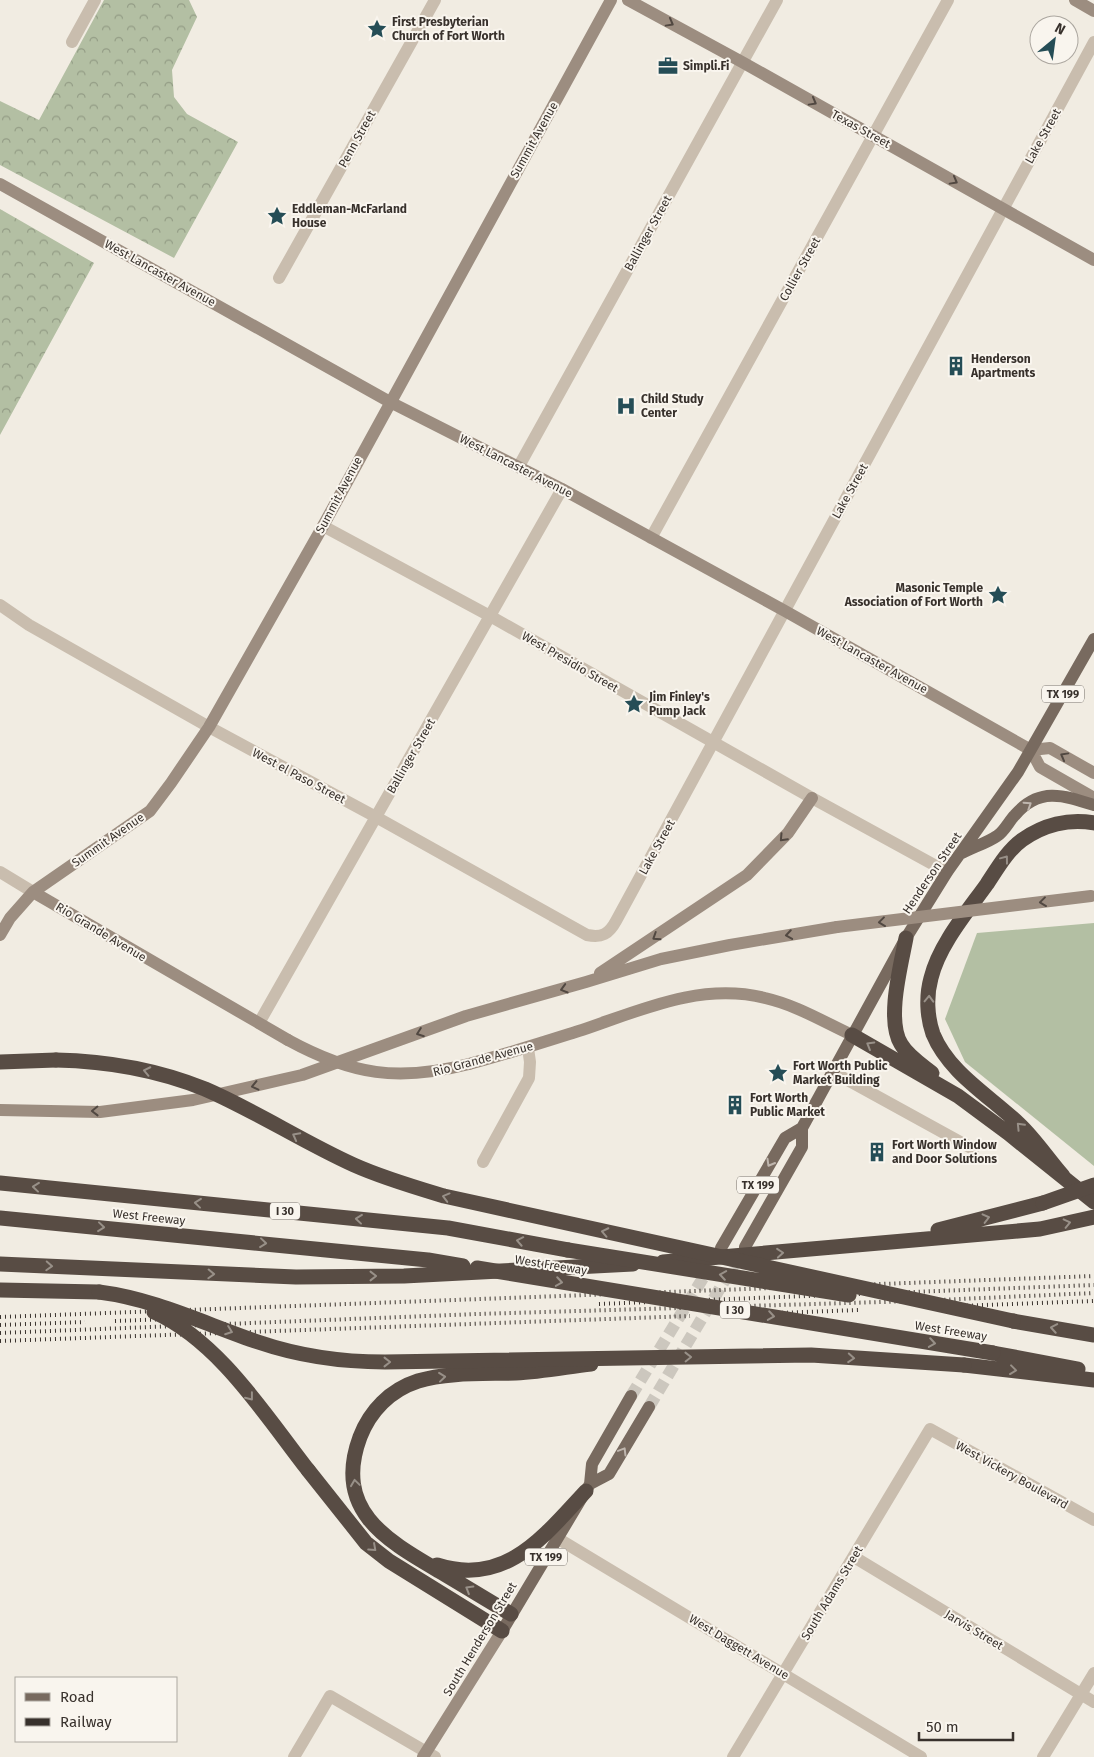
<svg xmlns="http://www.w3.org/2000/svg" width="1094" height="1757" viewBox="0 0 1094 1757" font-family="'Fira Sans',sans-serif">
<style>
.grass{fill:#b3bfa3}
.forest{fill:url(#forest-crowns)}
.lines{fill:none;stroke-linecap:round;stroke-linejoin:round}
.primary-tunnel{stroke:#ccc7be;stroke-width:12;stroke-dasharray:12 6;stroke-linecap:butt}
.street{stroke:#c9bdae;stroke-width:12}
.secondary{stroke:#9c8d80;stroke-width:12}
.primary{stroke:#786a5f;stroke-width:12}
.highway{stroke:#584c44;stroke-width:15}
.rail{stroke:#38312c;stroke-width:4;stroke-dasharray:1 4;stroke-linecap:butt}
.secondary-bridge{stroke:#9c8d80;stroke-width:12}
.highway-bridge{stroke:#584c44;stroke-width:15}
.oneway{stroke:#514841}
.oneway2{stroke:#bfb6ae}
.oneway3{stroke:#989088}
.labels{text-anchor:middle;stroke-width:4;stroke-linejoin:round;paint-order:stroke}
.shield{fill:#f9f5ee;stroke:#726c66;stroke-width:1}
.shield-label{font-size:11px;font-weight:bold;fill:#38312c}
.poi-label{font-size:12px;font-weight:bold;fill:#38312c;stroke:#f9f5ee;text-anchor:start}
.street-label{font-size:12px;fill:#38312c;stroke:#f9f5ee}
</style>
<defs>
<pattern id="forest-crowns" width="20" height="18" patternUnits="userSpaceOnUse" patternTransform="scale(1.25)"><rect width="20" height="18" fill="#b3bfa3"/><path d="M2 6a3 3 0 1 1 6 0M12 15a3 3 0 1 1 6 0" fill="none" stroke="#939c85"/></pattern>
</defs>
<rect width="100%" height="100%" fill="#f1ece2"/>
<path class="grass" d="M1094 923V1166L965 1062 945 1019 977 933Z"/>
<path class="forest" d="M104 0H189L197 17 172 70 174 97 187 114 238 142 174 258 0 165V101L39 120Z
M0 209 94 263 0 435Z"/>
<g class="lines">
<path class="primary-tunnel" d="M631 1396 711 1265
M649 1407 741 1253"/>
<path class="street" d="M72 42 95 0
M279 278 435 0
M519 466 777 0
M323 526 490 616 812 798 947 872
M651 538 948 0
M0 605 29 625 209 727 376 817 587 935C602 938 609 934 616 921L1094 42
M0 872 33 892
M259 1023 562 489
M833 1072 973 1149
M483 1162 529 1078 530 1062 528 1048
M557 1538 921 1757
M854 1557 1094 1702
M294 1757 330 1696 435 1757
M733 1757 930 1429 1094 1520
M1043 1757 1094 1673"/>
<path class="secondary" d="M628 0 742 62 1094 260
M1075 0 1094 11
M0 184 390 402 562 489 785 611 1031 750 1040 767 1094 798
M1031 750 1050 748 1094 773
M33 892 288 1040
M0 935 10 918 33 892 150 811 171 783 209 727 323 526 611 0
M600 973 747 875 788 833 812 798
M469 1064C507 1054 544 1042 582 1030 641 1010 701 982 765 998 796 1005 824 1022 852 1035
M0 1110 100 1112 193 1100 302 1075 466 1016 586 982 661 959 730 945 837 927
M423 1757 502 1631"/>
<path class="primary" d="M962 853C973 847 987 843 997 836 1004 832 1009 821 1015 815 1039 787 1063 795 1094 805
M745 1247 802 1147V1128L906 938 947 872 1018 772 1094 639
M721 1248 785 1138 802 1128
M590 1484 609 1474 649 1407
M502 1631 590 1484 592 1464 631 1396"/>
<path class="highway" d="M906 938C901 965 886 1020 901 1044 908 1056 922 1065 932 1073
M852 1035 958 1096 1008 1133 1094 1202
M0 1062 56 1060
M1063 1176C1048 1159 1035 1139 1019 1124 990 1096 949 1073 933 1034 927 1017 926 996 931 978 939 945 967 912 987 884 997 869 1007 851 1022 840 1043 825 1069 818 1094 823
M0 1183 448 1228 568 1250
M0 1218 428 1260 463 1266
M938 1230 1043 1203
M663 1262 1040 1229 1094 1217
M0 1264 296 1277 404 1276 633 1264
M0 1290 99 1292
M1013 1321 1094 1335
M993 1353 1078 1369
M964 1365 1094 1380
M308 1470 366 1543 389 1561 502 1631
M437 1565C506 1587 544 1536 586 1491
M511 1614C487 1600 463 1585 439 1571 386 1540 333 1510 360 1437 370 1411 390 1390 418 1381 447 1372 485 1374 516 1373 541 1372 566 1367 591 1364"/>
<path class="rail" d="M599 1304 1094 1285
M957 1306 1094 1301
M722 1315 859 1310
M0 1317 1094 1276
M115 1321 197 1318
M0 1325 85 1322
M0 1333 477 1314 915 1301 1094 1293
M0 1341 690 1316"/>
<path class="secondary-bridge" d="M837 927 1091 896
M288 1040C352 1075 398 1082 469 1064"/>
<path class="highway-bridge" d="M56 1060C106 1061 158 1070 205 1089 256 1111 303 1142 354 1165 383 1178 414 1187 444 1196L1013 1321
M1043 1203 1094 1185
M568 1250 849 1295
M477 1268 993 1353
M99 1292C155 1299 205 1324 258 1342 299 1356 341 1362 385 1362L811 1355 964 1365
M154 1312C219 1341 265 1415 308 1470"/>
</g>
<defs><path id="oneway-chevron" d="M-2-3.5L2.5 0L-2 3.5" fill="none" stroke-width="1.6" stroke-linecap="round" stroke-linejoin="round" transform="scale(1.25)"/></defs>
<g class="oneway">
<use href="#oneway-chevron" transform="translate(670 23) rotate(29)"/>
<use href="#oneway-chevron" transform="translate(813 102) rotate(29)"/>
<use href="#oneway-chevron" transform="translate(954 181) rotate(29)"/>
<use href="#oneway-chevron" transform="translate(1064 756) rotate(-151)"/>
<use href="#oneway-chevron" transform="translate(783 838) rotate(133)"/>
<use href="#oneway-chevron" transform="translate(1043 902) rotate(173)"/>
<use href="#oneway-chevron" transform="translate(882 922) rotate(173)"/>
<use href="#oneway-chevron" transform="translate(789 935) rotate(171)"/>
<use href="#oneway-chevron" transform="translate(656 937) rotate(147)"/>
<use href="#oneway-chevron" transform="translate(564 989) rotate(164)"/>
<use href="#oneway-chevron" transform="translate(420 1033) rotate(160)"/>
<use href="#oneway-chevron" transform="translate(255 1086) rotate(167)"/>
<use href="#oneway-chevron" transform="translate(95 1111) rotate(179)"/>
</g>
<g class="oneway2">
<use href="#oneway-chevron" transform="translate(1028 805) rotate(-33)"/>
<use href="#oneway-chevron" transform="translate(770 1163) rotate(120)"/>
<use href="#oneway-chevron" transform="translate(623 1451) rotate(-59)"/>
</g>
<g class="oneway3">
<use href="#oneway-chevron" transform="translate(1005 859) rotate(-53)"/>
<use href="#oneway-chevron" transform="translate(929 999) rotate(-88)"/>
<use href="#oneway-chevron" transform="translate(870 1045) rotate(-150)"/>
<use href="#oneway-chevron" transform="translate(147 1071) rotate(-168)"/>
<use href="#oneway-chevron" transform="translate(1020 1126) rotate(-134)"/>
<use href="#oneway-chevron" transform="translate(296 1136) rotate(-152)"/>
<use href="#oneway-chevron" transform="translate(36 1187) rotate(-174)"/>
<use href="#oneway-chevron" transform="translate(446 1197) rotate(-165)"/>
<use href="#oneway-chevron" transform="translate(198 1203) rotate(-174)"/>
<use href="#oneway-chevron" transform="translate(986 1218) rotate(-14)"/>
<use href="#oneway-chevron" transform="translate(359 1219) rotate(-174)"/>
<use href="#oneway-chevron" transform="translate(1067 1223) rotate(-13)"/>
<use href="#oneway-chevron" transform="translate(101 1227) rotate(6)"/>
<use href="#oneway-chevron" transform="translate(605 1232) rotate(-168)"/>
<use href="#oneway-chevron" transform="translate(520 1241) rotate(-169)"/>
<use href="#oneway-chevron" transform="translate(263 1243) rotate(6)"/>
<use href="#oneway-chevron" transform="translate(780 1253) rotate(-5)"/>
<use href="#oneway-chevron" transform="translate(49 1266) rotate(3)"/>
<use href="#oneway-chevron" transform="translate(211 1274) rotate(2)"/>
<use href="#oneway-chevron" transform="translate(723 1275) rotate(-171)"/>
<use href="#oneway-chevron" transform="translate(373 1276)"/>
<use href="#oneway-chevron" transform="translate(559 1282) rotate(9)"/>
<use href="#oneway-chevron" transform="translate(771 1316) rotate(9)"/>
<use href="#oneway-chevron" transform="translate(1054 1328) rotate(-170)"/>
<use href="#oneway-chevron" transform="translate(229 1331) rotate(20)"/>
<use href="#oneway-chevron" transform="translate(932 1343) rotate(9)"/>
<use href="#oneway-chevron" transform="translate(688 1357) rotate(-1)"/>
<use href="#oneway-chevron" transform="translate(851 1358) rotate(4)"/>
<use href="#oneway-chevron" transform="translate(387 1362)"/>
<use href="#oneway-chevron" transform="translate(1013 1370) rotate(7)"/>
<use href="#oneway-chevron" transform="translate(442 1377) rotate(-6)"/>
<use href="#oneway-chevron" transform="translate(250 1397) rotate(52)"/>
<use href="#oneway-chevron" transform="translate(355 1483) rotate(-98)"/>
<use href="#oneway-chevron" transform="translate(373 1548) rotate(42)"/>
<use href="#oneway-chevron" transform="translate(469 1589) rotate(-149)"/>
</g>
<defs>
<symbol id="sight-bare" viewBox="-9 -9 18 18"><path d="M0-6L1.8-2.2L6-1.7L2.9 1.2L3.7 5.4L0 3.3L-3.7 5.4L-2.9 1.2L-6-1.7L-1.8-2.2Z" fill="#254d56" stroke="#f9f5ee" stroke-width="2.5" paint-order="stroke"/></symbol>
<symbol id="office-bare" viewBox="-9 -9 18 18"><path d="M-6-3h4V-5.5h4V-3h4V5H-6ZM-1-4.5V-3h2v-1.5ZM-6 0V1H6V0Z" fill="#254d56" stroke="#f9f5ee" stroke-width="2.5" paint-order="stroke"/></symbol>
<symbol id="building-bare" viewBox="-9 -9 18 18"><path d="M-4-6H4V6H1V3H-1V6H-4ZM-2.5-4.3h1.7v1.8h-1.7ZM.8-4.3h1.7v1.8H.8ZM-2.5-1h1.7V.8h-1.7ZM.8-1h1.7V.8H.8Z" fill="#254d56" stroke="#f9f5ee" stroke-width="2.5" paint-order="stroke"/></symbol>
<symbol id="hospital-bare" viewBox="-9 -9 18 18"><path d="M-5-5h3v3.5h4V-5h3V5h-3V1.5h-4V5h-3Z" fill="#254d56" stroke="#f9f5ee" stroke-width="2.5" paint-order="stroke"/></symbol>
</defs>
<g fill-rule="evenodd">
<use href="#sight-bare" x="363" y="15" width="28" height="28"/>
<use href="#office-bare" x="654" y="52" width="28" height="28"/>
<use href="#sight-bare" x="263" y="202" width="28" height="28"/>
<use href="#building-bare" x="942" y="352" width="28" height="28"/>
<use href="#hospital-bare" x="612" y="392" width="28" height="28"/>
<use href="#sight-bare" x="984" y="581" width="28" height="28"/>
<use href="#sight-bare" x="620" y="690" width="28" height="28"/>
<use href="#sight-bare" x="764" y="1059" width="28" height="28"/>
<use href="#building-bare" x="721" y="1091" width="28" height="28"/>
<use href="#building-bare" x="863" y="1138" width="28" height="28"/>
</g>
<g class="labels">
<g class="shield">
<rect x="1042" y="685.5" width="42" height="17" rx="4"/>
<rect x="737" y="1176.5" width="42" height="17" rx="4"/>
<rect x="270" y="1202.5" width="30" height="17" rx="4"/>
<rect x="720" y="1301.5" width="30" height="17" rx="4"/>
<rect x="525" y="1548.5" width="42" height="17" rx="4"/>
</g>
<g class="shield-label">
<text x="1063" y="698">TX 199</text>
<text x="758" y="1189">TX 199</text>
<text x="285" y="1215">I 30</text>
<text x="735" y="1314">I 30</text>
<text x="546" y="1561">TX 199</text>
</g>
<g class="poi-label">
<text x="392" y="26">First Presbyterian<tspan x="392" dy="14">Church of Fort Worth</tspan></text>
<text x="683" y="70">Simpli.Fi</text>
<text x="292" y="213">Eddleman-McFarland<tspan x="292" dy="14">House</tspan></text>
<text x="971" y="363">Henderson<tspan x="971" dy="14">Apartments</tspan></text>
<text x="641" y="403">Child Study<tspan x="641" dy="14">Center</tspan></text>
<text x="983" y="592" text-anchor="end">Masonic Temple<tspan x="983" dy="14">Association of Fort Worth</tspan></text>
<text x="649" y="701">Jim Finley's<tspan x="649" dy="14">Pump Jack</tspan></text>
<text x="793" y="1070">Fort Worth Public<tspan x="793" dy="14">Market Building</tspan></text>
<text x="750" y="1102">Fort Worth<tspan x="750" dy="14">Public Market</tspan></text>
<text x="892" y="1149">Fort Worth Window<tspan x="892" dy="14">and Door Solutions</tspan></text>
</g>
<g class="street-label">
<text transform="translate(861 129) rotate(29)" y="4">Texas Street</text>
<text transform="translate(1043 136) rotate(-61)" y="4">Lake Street</text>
<text transform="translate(357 139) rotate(-61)" y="4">Penn Street</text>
<text transform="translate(534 140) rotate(-61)" y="4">Summit Avenue</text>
<text transform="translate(648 233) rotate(-61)" y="4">Ballinger Street</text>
<text transform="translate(800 269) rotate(-61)" y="4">Collier Street</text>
<text transform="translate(160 273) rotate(29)" y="4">West Lancaster Avenue</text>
<text transform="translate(516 466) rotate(27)" y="4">West Lancaster Avenue</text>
<text transform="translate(850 491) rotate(-61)" y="4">Lake Street</text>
<text transform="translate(339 495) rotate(-62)" y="4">Summit Avenue</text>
<text transform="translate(872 660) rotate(29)" y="4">West Lancaster Avenue</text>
<text transform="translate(570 662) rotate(30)" y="4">West Presidio Street</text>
<text transform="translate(411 756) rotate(-60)" y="4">Ballinger Street</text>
<text transform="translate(299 776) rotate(28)" y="4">West el Paso Street</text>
<text transform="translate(108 840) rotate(-35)" y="4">Summit Avenue</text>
<text transform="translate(657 847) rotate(-61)" y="4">Lake Street</text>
<text transform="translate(932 873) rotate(-56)" y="4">Henderson Street</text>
<text transform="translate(101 932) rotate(31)" y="4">Rio Grande Avenue</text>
<text transform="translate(483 1059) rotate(-15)" y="4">Rio Grande Avenue</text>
<text transform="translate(149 1217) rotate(6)" y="4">West Freeway</text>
<text transform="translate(551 1265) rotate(9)" y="4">West Freeway</text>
<text transform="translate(951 1331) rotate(9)" y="4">West Freeway</text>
<text transform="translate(1012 1475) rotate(29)" y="4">West Vickery Boulevard</text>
<text transform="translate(832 1593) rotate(-59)" y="4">South Adams Street</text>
<text transform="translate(974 1630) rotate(31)" y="4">Jarvis Street</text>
<text transform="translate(480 1639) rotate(-59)" y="4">South Henderson Street</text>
<text transform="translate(739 1647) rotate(31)" y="4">West Daggett Avenue</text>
</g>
</g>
<rect x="15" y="1677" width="162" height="65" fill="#f9f5ee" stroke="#aca7a0"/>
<rect x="25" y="1693" width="25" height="8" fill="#786a5f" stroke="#aca7a0"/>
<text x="60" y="1702" font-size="15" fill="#38312c">Road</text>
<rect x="25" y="1718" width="25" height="8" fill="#38312c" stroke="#aca7a0"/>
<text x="60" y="1727" font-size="15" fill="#38312c">Railway</text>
<g transform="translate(1054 40) rotate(29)"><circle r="24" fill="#f9f5ee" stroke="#aca7a0"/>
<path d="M0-4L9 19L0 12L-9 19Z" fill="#254d56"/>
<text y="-8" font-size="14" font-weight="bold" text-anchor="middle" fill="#38312c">N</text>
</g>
<path d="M919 1732v8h94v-8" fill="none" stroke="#38312c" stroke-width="2.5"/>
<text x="926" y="1732" font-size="15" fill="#38312c" stroke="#f9f5ee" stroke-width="4" paint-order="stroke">50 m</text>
</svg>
